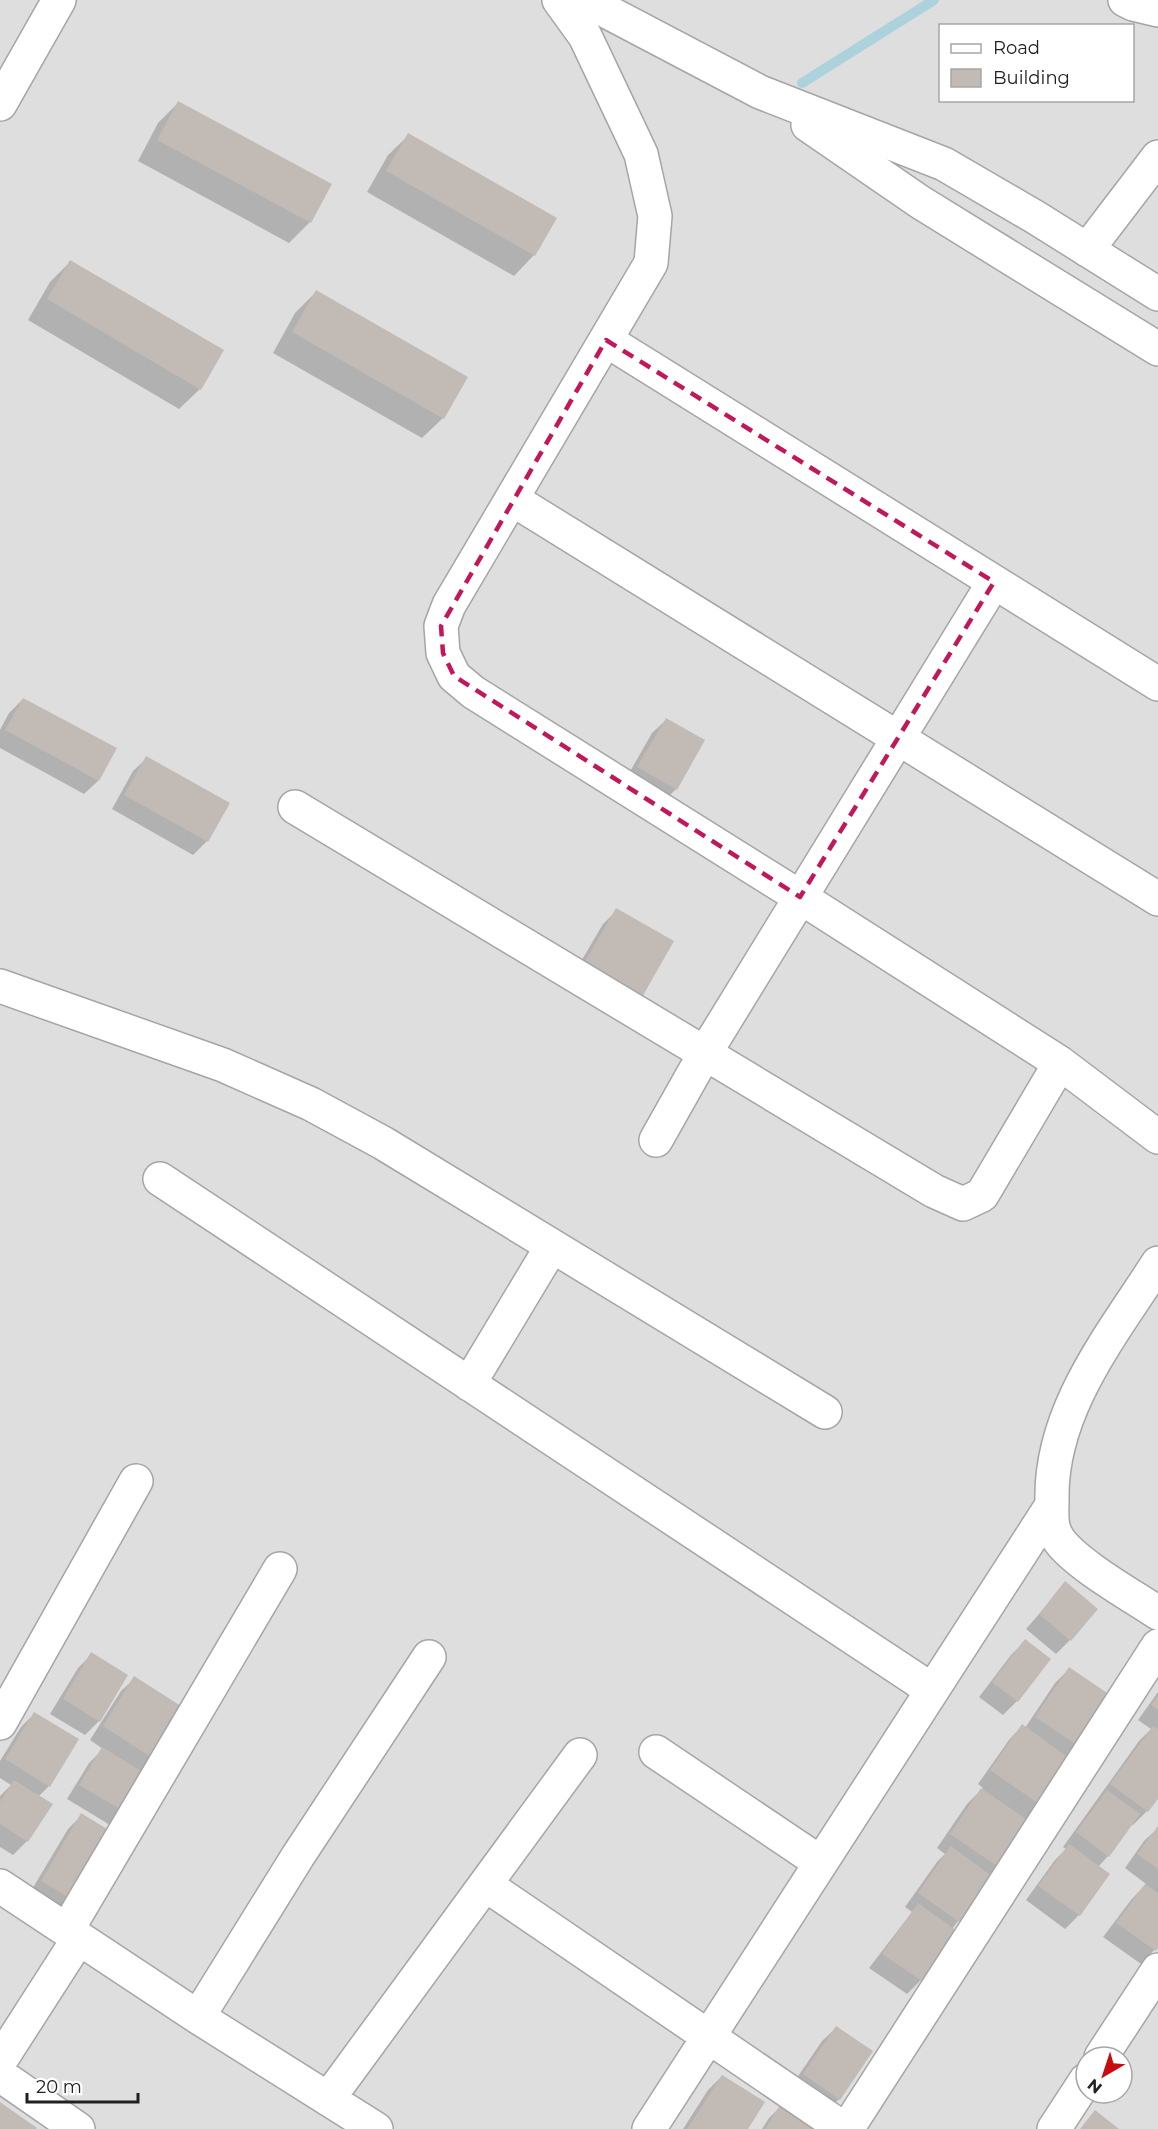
<svg xmlns="http://www.w3.org/2000/svg" width="1158" height="2129" viewBox="0 0 1158 2129" font-family="Montserrat,sans-serif">
<style>
.residential{fill:#dfdede;fill-rule:evenodd}
.shadow{fill:#0003}
.lines{fill:none;stroke-linecap:round;stroke-linejoin:round}
.stream{stroke:#acd2dc;stroke-width:10}
.building{fill:#c2bab5}
.minor-casing{stroke:#a5a5a5;stroke-width:36}
.minor{stroke:#fff;stroke-width:33}
.marked{fill:none;stroke:#c2185b;stroke-width:4.5;stroke-dasharray:12 8;stroke-linejoin:round}
</style>
<rect width="100%" height="100%" fill="#f1eee9"/>
<path class="residential" d="M0 0H1158V2129H0ZM940 26H1132V100H940ZM1086 2057H1122V2093H1086Z"/>
<path class="shadow" d="M178 103 330 185 310 222 289 243 138 161 158 123Z
M409 135 534 255 514 276 367 192 388 155Z
M70 262 200 389 179 409 28 320 50 282Z
M316 292 443 418 422 438 273 353 295 313Z
M23 699 115 749 98 781 84 794 0 748V730L9 713Z
M666 720 676 789 662 803 624 782 652 733Z
M147 758 207 841 193 855 112 809 133 771Z
M617 910 626 1012 570 980 603 924Z
M1066 1583 1070 1640 1056 1654 1026 1629Z
M1025 1641 1017 1701 1003 1715 979 1697 1011 1655Z
M92 1654 100 1720 85 1735 50 1714 78 1668Z
M1069 1669 1111 1697 1041 1805 1025 1820 1031 1825 952 1929 955 1931 921 1980 907 1994 869 1968 912 1912 905 1907 937 1862 945 1854 937 1848 967 1804 983 1788 978 1784 1009 1740 1022 1726 1025 1728 1055 1683Z
M135 1678 190 1713 110 1825 67 1799 89 1763 103 1749 90 1740 121 1691Z
M1158 1692V1796L1147 1811 1133 1825 1131 1824 1108 1856 1098 1867 1079 1915 1065 1929 1026 1900 1055 1860 1066 1849 1063 1847 1139 1741 1151 1729 1138 1720Z
M34 1714 49 1786 38 1797 27 1841 13 1855 0 1847V1796L11 1785 0 1778V1761L21 1727Z
M82 1815 69 1910 58 1904 52 1910 28 1896 68 1829Z
M1158 1828V1946L1141 1964 1103 1937 1131 1900 1146 1884 1125 1868 1144 1841Z
M836 2028 839 2099 825 2113 790 2088 822 2041Z
M722 2076 746 2129H683L708 2090Z
M783 2104 820 2129H762L769 2118Z"/>
<g class="lines">
<path class="stream" d="M802 83 934 0"/>
</g>
<path class="building" d="M178 101 332 184 311 223 157 140Z
M408 133 557 218 535 256 386 171Z
M70 260 224 350 201 390 47 299Z
M316 290 468 377 444 419 292 332Z
M23 698 117 748 99 781 5 730Z
M666 718 705 740 677 790 637 767Z
M146 756 230 803 208 842 124 795Z
M616 908 674 941 641 999 583 965Z
M1065 1581 1098 1609 1071 1641 1039 1614Z
M1025 1639 1051 1659 1018 1702 992 1682Z
M91 1652 128 1675 100 1722 63 1699Z
M1069 1667 1113 1697 1080 1747 1035 1717Z
M134 1676 192 1713 160 1763 103 1726Z
M1158 1696V1710L1151 1705Z
M34 1712 79 1739 50 1787 5 1759Z
M1022 1724 1073 1761 1042 1806 990 1770Z
M1153 1726 1158 1729V1799L1148 1812 1110 1784Z
M102 1747 148 1775 125 1812 79 1785Z
M14 1780 53 1804 28 1842 0 1824V1802Z
M981 1788 1033 1824 1003 1870 950 1834Z
M1107 1790 1140 1814 1109 1857 1076 1832Z
M81 1813 120 1837 68 1897 41 1881Z
M1158 1826V1869L1137 1854Z
M1069 1844 1110 1874 1080 1916 1038 1886Z
M951 1846 993 1877 961 1923 918 1893Z
M1145 1884 1158 1893V1948L1156 1951 1116 1923Z
M918 1903 957 1931 922 1981 882 1954Z
M836 2026 873 2051 840 2100 803 2074Z
M722 2075 765 2102 748 2129H687Z
M0 2102 37 2128 36 2129H0Z
M782 2102 823 2129H765Z
M1095 2110 1119 2129H1080Z"/>
<g class="lines">
<defs>
<path id="minor" d="M559 0 585 36 641 154 655 216 651 263 449 605 441 626 443 653 454 676 473 692 800 897 1060 1063 1158 1137
M585 0 760 92 944 164 1035 217 1158 294
M1125 0 1133 4 1158 10
M0 104 59 0
M808 125 920 202 1158 349
M1087 250 1158 157
M606 340 1158 684
M512 499 1158 899
M295 807 934 1191 963 1204 982 1195 1060 1063
M0 986 223 1065 311 1104 383 1143 825 1412
M656 1140 705 1053 994 582
M160 1179 932 1690
M1158 1263C1112 1335 1050 1410 1052 1500 1052 1515 1050 1527 1059 1540 1076 1564 1131 1595 1158 1613
M469 1384 552 1246
M0 1723 136 1481
M656 1752 821 1863
M486 1885 844 2129
M0 1886 198 2017 376 2129
M67 1930 280 1569
M198 2017 298 1856 429 1657
M1101 2057 1158 1970
M0 2061 79 1938
M0 2075 78 2129
M328 2099 580 1755
M649 2129 1052 1505
M847 2129 1158 1646
M1054 2129 1086 2080"/>
</defs>
<use href="#minor" class="minor-casing"/>
<use href="#minor" class="minor"/>
</g>
<path class="marked" d="M606 340 994 582 800 897 454 676 443 653 441 626Z"/>
<rect x="939" y="24" width="195" height="78" fill="#ffffff" stroke="#a6a6a6" stroke-width="1.5"/>
<rect x="951" y="44" width="30" height="9" fill="#ffffff" stroke="#a6a6a6" stroke-width="1.5"/>
<text x="993" y="54" font-size="18" fill="#212121">Road</text>
<rect x="951" y="69" width="30" height="18" fill="#c2bab5" stroke="#a6a6a6" stroke-width="1.5"/>
<text x="993" y="84" font-size="18" fill="#212121">Building</text>
<g transform="translate(1104 2075) rotate(219)"><circle r="28" fill="#ffffff" stroke="#a6a6a6" stroke-width="1.5"/>
<path d="M0-4.5L10 22L0 15L-10 22Z" fill="#c80b0e"/>
<text y="-9" font-size="16" font-weight="bold" text-anchor="middle" fill="#212121">N</text>
</g>
<path d="M27 2093v9h111v-9" fill="none" stroke="#212121" stroke-width="3"/>
<text x="36" y="2093" font-size="18" fill="#212121" stroke="#ffffff" stroke-width="4.5" paint-order="stroke">20 m</text>
</svg>
